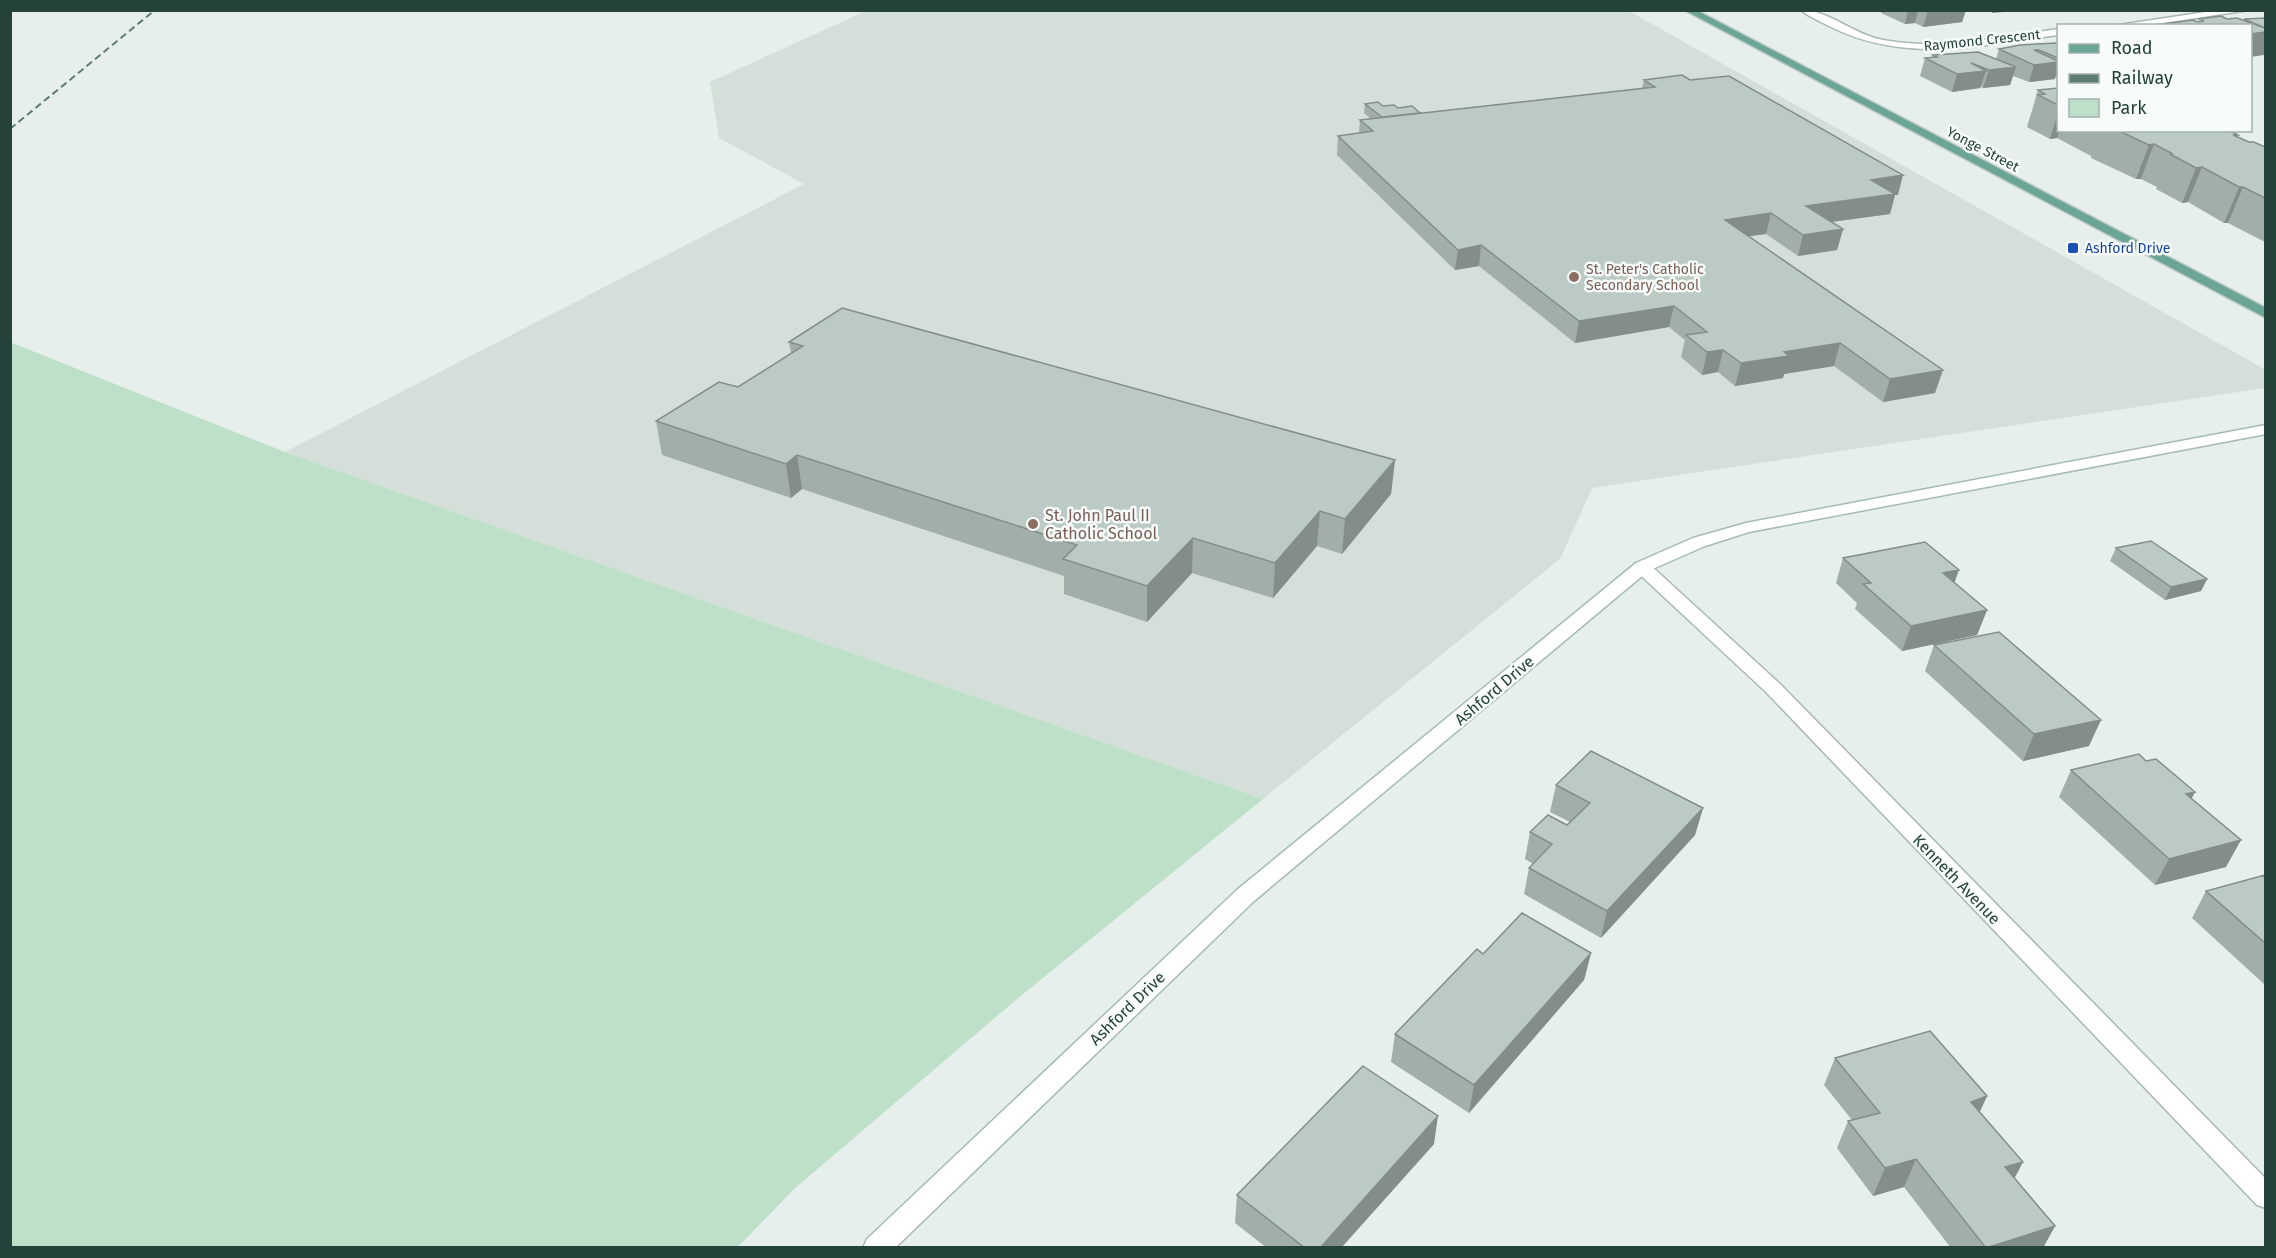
<svg xmlns="http://www.w3.org/2000/svg" width="2276" height="1258" viewBox="0 0 2276 1258" font-family="'Fira Sans',sans-serif">
<style>
.built{fill:#d4dfda}
.green{fill:#bfe0c8}
.lines{fill:none;stroke-linecap:round;stroke-linejoin:round}
.minor-casing{stroke:#a8b8b2;stroke-width:3}
.secondary-casing{stroke:#a4bbb3;stroke-width:3}
.primary-casing{stroke:#c2cac8;stroke-width:3}
.minor{fill:#fff;fill-rule:evenodd}
.secondary{fill:#fff;fill-rule:evenodd}
.primary{fill:#6aa596;fill-rule:evenodd}
.rail{stroke:#5f7d75;stroke-width:2;stroke-dasharray:7 4;stroke-linecap:butt}
.wall{fill:#a1aea9}
.shaded-wall{fill:#838d89}
.building{fill:#bbcac4;stroke:#838d89;stroke-width:1.5}
.transit-dot{fill:#1a4fb4;stroke:#f7fbf9;stroke-width:2}
.education-dot{fill:#8d6e63;stroke:#f7fbf9;stroke-width:2}
.labels{text-anchor:middle;stroke-width:5;stroke-linejoin:round;paint-order:stroke}
.far-street-label{font-size:14px;fill:#24423a;stroke:#f7fbf9}
.far-transit-label{font-size:14px;fill:#164399;stroke:#f7fbf9;text-anchor:start}
.far-education-label{font-size:14px;fill:#785e54;stroke:#f7fbf9;text-anchor:start}
.education-label{font-size:16px;fill:#785e54;stroke:#f7fbf9;text-anchor:start}
.street-label{font-size:16px;fill:#24423a;stroke:#f7fbf9}
</style>
<rect width="100%" height="100%" fill="#e6efeb"/>
<path class="built" d="M868 10 1629 11 2266 370 2265 388 1592 488 1560 559 1263 799 285 452 804 184 719 138 710 82Z"/>
<path class="green" d="M10 342 285 452 1263 799 1017 999 794 1189 738 1247H11Z"/>
<g class="lines">
<defs>
<path id="minor" d="M1801 10C1829 10 1854 35 1883 40 1941 51 2001 37 2058 29V35C1979 46 1904 64 1829 26 1820 21 1809 17 1801 10Z
M2219 10H2249L2143 26H2112Z
M1642 562 1648 563 1780 684 2266 1179V1208L2257 1205 1766 692 1636 571 1633 567 1636 563Z"/>
<path id="secondary" d="M2266 425V434L1749 532 1705 546 1648 571 1254 901 895 1248H863L867 1239 1238 889 1636 563 1693 538 1746 523Z"/>
<path id="primary" d="M1684 10H1696L2266 308V318Z"/>
</defs>
<use href="#minor" class="minor-casing"/>
<use href="#secondary" class="secondary-casing"/>
<use href="#primary" class="primary-casing"/>
<use href="#minor" class="minor"/>
<use href="#secondary" class="secondary"/>
<use href="#primary" class="primary"/>
<path class="rail" d="M10 129 155 10"/>
</g>
<path class="wall" d="M1882 10H1966L1962 22 1923 27 1915 23 1905 24 1881 13Z
M2058 44V78L2055 77V79L2029 82 2013 76 2010 85 1983 88 1981 87 1980 88 1952 92 1920 76 1925 58 1932 57 1933 55 1996 59 1999 49Z
M1644 80 1898 195H1895L1890 214 1831 222 1843 229 1837 250 1798 256 1766 234 1749 236 1935 393 1883 402 1834 366 1784 374 1783 378 1735 386 1718 372 1702 375 1681 357 1685 340 1669 327 1575 343 1479 266 1455 270 1337 155 1338 136 1359 133 1360 120 1371 119 1364 113 1365 104 1398 108 1420 113 1642 88Z
M2058 88V130H2229L2237 137 2249 142 2265 147V242L2228 223H2224L2188 202 2182 203 2156 189 2157 187 2141 179H2136L2091 158V156L2057 138 2050 139 2027 127 2038 90Z
M789 342 1395 460 1391 494 1342 554 1317 546 1273 598 1192 573 1147 622 1064 594V576L802 489 791 498 662 455 656 421 738 387 791 353Z
M2116 548 2207 579 2201 591 2165 600 2110 561Z
M1843 558 1955 583 1987 610 1977 635 1902 651 1855 609 1857 603 1836 583Z
M1934 645 2089 746 2023 761 1925 671Z
M2146 761 2195 792 2191 799 2226 867 2155 885 2059 797 2071 770Z
M1556 785 1703 808 1695 835 1601 938 1524 894 1529 868 1533 864 1525 859 1530 832 1567 825 1570 822 1550 812Z
M2265 875V985L2192 918 2206 891Z
M1591 953 1584 980 1469 1113 1391 1062 1395 1034 1483 954Z
M1835 1058 1987 1096 1980 1112 2014 1178 2055 1226 2043 1248H1951L1904 1187 1873 1196 1837 1148 1848 1121 1852 1120 1824 1085Z
M1434 1144 1341 1248H1267L1235 1223 1237 1195Z"/>
<path class="shaded-wall" d="M1908 10H1918L1915 23 1905 24Z
M1928 10H1966L1962 22 1923 27Z
M1993 10H2026L1992 13Z
M2265 32V51L2264 55 2250 57V34Z
M2034 50H2039L2035 65 2058 62V67L2055 79 2029 82 2034 65Z
M2016 67 2010 85 1983 88 1989 70Z
M1986 71 1980 88 1952 92 1957 74Z
M2058 113V130H2060L2057 138 2050 139Z
M2154 144 2141 179H2136L2149 145Z
M2202 167 2188 202 2182 203 2196 168Z
M1903 175 1898 195H1895L1890 214 1801 226 1806 206 1871 180Z
M2239 187H2243L2228 223H2224Z
M1771 213 1766 234 1720 240 1725 220Z
M1843 229 1837 250 1798 256 1803 235Z
M1481 245 1479 266 1455 270 1458 250Z
M1674 306 1669 327 1575 343 1579 321Z
M1840 343 1834 366 1784 374 1783 378 1735 386 1741 363 1784 352Z
M1723 350 1718 372 1702 375 1707 352Z
M1943 370 1935 393 1883 402 1890 379Z
M797 455 802 489 791 498 786 464Z
M1395 460 1391 494 1342 554 1345 519Z
M1320 511 1317 546 1273 598 1275 563Z
M1193 538 1192 573 1147 622V586Z
M1959 570 1950 595 1943 573Z
M2207 579 2201 591 2165 600 2171 587Z
M1987 610 1977 635 1902 651 1911 626Z
M2101 720 2089 746 2023 761 2034 734Z
M2195 792 2181 819 2186 794Z
M1703 808 1695 835 1601 938 1607 911Z
M2241 840 2226 867 2155 885 2169 859Z
M1591 953 1584 980 1469 1113 1474 1085Z
M1987 1096 1974 1123 1971 1102Z
M1438 1116 1434 1144 1341 1248H1320Z
M1916 1159 1904 1187 1873 1196 1885 1168Z
M2023 1162 2009 1189 2005 1167Z
M2055 1226 2043 1248H1987Z"/>
<path class="building" d="M2221 16 2227 19 2237 18 2265 28V32L2250 34V26H2147L2193 20 2198 22 2204 21 2198 19Z
M2265 18V28L2244 19Z
M2056 43 2058 44V58L2039 50H2034L2058 61V62L2034 65 1999 49 2020 45Z
M1978 52 2016 67 1989 70 1971 63 1986 71 1957 74 1925 58 1937 57 1933 55Z
M1682 75 1690 80 1729 76 1903 175 1871 180 1895 194 1806 206 1843 229 1803 235 1771 213 1725 220 1943 370 1890 379 1840 343 1784 352 1789 356 1741 363 1723 350 1707 352 1686 335 1707 332 1674 306 1579 321 1481 245 1458 250 1338 136 1373 131 1360 120 1655 87 1644 80Z
M2058 88V105L2038 95 2045 94 2038 90Z
M1378 102 1383 106 1394 105 1398 108 1412 106 1420 113 1382 117 1365 104Z
M2117 130H2229L2238 135H2233L2249 142H2254L2265 147V198L2243 187H2239L2202 167 2196 168 2170 154H2173L2154 144 2149 145Z
M842 308 1395 460 1345 519 1320 511 1275 563 1193 538 1147 586 1063 559 1077 545 797 455 786 464 656 421 719 382 738 387 803 346 789 342Z
M2151 541 2207 579 2171 587 2116 548Z
M1925 542 1959 570 1943 573 1987 610 1911 626 1863 584 1871 583 1843 558Z
M1999 632 2101 720 2034 734 1934 645Z
M1591 751 1703 808 1607 911 1529 868 1552 844 1530 832 1548 815 1567 825 1590 803 1556 785Z
M2139 754 2146 761 2156 759 2195 792 2186 794 2241 840 2169 859 2071 770Z
M2265 875V943L2206 891Z
M1522 913 1591 953 1474 1085 1395 1034 1477 949 1483 954Z
M1930 1031 1987 1096 1971 1102 2023 1162 2005 1167 2055 1226 1986 1248 1916 1159 1885 1168 1848 1121 1880 1113 1835 1058Z
M1363 1066 1438 1116 1320 1248H1305L1237 1195Z"/>
<rect class="transit-dot" x="2067" y="242" width="12" height="12" rx="3"/>
<g class="education-dot">
<circle cx="1574" cy="277" r="6"/>
<circle cx="1033" cy="524" r="6"/>
</g>
<g class="labels">
<g class="far-street-label">
<text transform="translate(1982 40) rotate(-6)" y="5">Raymond Crescent</text>
<text transform="translate(1983 149) rotate(28)" y="5">Yonge Street</text>
</g>
<g class="far-transit-label">
<text x="2085" y="253">Ashford Drive</text>
</g>
<g class="far-education-label">
<text x="1586" y="274">St. Peter's Catholic<tspan x="1586" dy="16">Secondary School</tspan></text>
</g>
<g class="education-label">
<text x="1045" y="521">St. John Paul II<tspan x="1045" dy="18">Catholic School</tspan></text>
</g>
<g class="street-label">
<text transform="translate(1494 690) rotate(-40)" y="6">Ashford Drive</text>
<text transform="translate(1957 879) rotate(46)" y="6">Kenneth Avenue</text>
<text transform="translate(1127 1008) rotate(-44)" y="6">Ashford Drive</text>
</g>
</g>
<rect width="2276" height="1258" fill="none" stroke="#24423a" stroke-width="24"/>
<rect x="2057" y="24" width="195" height="108" fill="#f7fbf9" stroke="#a3b1ad" stroke-width="1.5"/>
<rect x="2069" y="44" width="30" height="9" fill="#6aa596" stroke="#a3b1ad" stroke-width="1.5"/>
<text x="2111" y="54" font-size="18" fill="#24423a">Road</text>
<rect x="2069" y="74" width="30" height="9" fill="#5f7d75" stroke="#a3b1ad" stroke-width="1.5"/>
<text x="2111" y="84" font-size="18" fill="#24423a">Railway</text>
<rect x="2069" y="99" width="30" height="18" fill="#bfe0c8" stroke="#a3b1ad" stroke-width="1.5"/>
<text x="2111" y="114" font-size="18" fill="#24423a">Park</text>
</svg>
